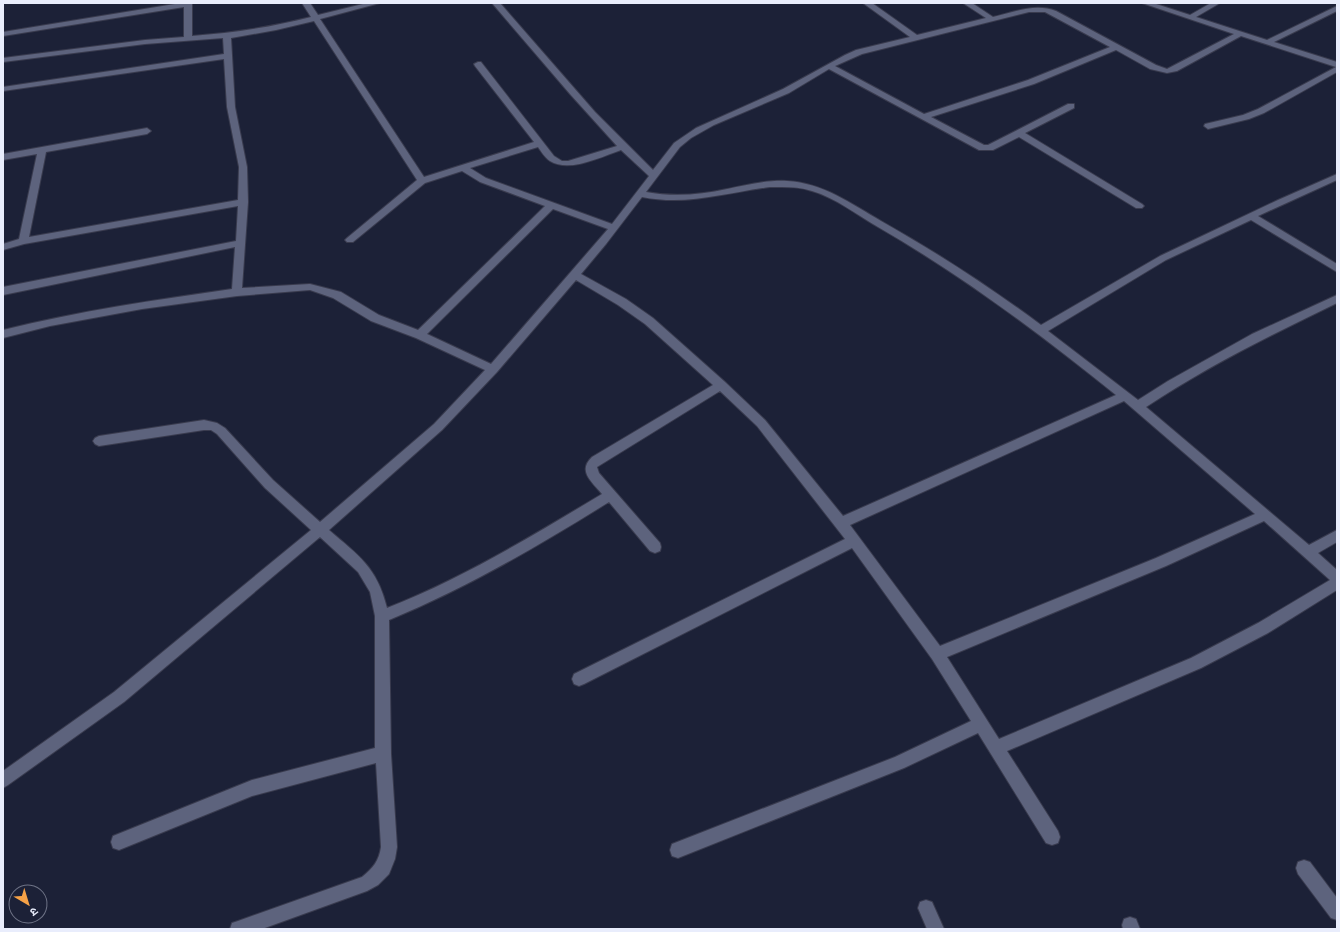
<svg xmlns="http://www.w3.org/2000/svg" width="1340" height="932" viewBox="0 0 1340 932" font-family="Inter,'Noto Sans Devanagari',sans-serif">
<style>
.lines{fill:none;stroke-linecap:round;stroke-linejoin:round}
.minor-casing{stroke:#393b4e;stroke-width:2}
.minor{fill:#5d637d;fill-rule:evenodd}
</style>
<rect width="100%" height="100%" fill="#1c2137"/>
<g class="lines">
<defs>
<path id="minor" d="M181 3H192V36C233 33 272 27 311 17L302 3H310L318 15 367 3H380L320 19 424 177 534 142 475 66 474 64 478 62H481L554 156 562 161H568L617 146 570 94 492 3H500L595 112 653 170 674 143 696 128 783 89 845 55 856 50 910 37 863 3H872L917 35 986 18 963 3H972L993 17C1014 12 1035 3 1056 11L1156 65 1167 69 1234 34 1142 3H1153L1190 15 1211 3H1220L1196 17 1267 40 1337 6V11L1274 42 1337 62V72L1264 113 1249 119 1208 129 1204 126 1205 124 1243 115 1258 109 1336 67 1241 36 1177 71 1167 73 1150 69 1116 50 1034 84 931 117 984 145H988L1068 104H1074V108L1025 133 1142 204 1144 206 1142 208H1136L1019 137 993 150H979L829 69 789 93 714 125 691 138 680 147 646 192C673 197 700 195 727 189 746 185 767 180 787 181 823 183 850 203 881 221 936 252 990 287 1041 325L1160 256 1278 200 1337 174V180L1258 216 1337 264V272L1251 220 1166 260 1048 331 1138 400 1168 381 1252 334 1337 295V303C1271 335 1208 366 1146 407L1309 545 1337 530V542L1318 553 1337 570V590L1268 633 1201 668 1007 751 1058 831 1060 837 1058 843 1052 845 1046 843 978 733 904 768 678 858 672 856 670 850 672 844 895 757 971 721 932 659 852 548 584 684 579 686 574 684 572 679 574 674 845 539 757 426 720 391 597 467 599 473 660 543 661 547 660 551 655 553 650 551 609 502C538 546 467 588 389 620L391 754 397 847 395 859 389 874 378 885 367 891 262 929H230L232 923 238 921 362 877C373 868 379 861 381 847L376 763 252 796 119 850 113 848 111 842 113 836 252 780 375 748V616L370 592 358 572 320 537 124 702 8 785 3 788V771L114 692 311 530 265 488 217 434 211 430H204L99 446 95 444 93 441 95 438 99 436 204 420 217 423 225 428 273 480 320 522 434 424 485 370 416 338 371 321 333 298 310 290 237 296 142 309 50 326 3 338V330C79 311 155 300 232 289L235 247 3 295V287L236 241 238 206 24 244 3 250V244L19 239 37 154 3 160V154L147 128 151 131 147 134 46 152 29 237 238 200 239 167 227 107 224 59 3 91V87L224 54 223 38 145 44 3 62V58L145 40 184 37V7L3 36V32ZM1029 12H1045L1110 47 1028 80 924 114 835 66 862 54ZM314 21 417 180 347 238 345 240 347 242H353L425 183 462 171 480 182 545 206 418 330 379 315 341 292 310 284 242 288 248 202 247 167 235 107 231 38 276 30ZM538 147C541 151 545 158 550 161 569 173 601 157 621 150L649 176 612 224 486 178 470 168ZM770 187C784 187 798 186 812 191 836 198 857 215 878 227 963 276 1040 334 1116 395L843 516 765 420 725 382 653 318 626 299 581 274 606 244 642 197C687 206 725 193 770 187ZM553 209 608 229 491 364 427 334ZM576 280 618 305 645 324 713 385 592 457C577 471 592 482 602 494 532 536 463 578 387 608 377 567 359 556 329 530L442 430 497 372ZM1124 401 1255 514 1156 558 940 646 850 525ZM1264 521 1330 580 1258 623 1191 658 999 739 947 657 1166 566Z
M1304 860 1310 862 1337 898V920L1331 918 1298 874 1296 868 1298 862Z
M926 900 932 902 944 929H927L918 908 920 902Z
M1130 917 1136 919 1140 929H1123L1122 925 1124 919Z"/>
</defs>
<use href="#minor" class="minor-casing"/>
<use href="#minor" class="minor"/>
</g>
<rect width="1340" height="932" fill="none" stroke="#e9edfc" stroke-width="8"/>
<g transform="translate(28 904) rotate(142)"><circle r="19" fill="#1c2137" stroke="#6e7386"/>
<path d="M0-3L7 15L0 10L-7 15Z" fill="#f6a247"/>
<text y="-6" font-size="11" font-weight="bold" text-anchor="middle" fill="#e9edfc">उ</text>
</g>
</svg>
